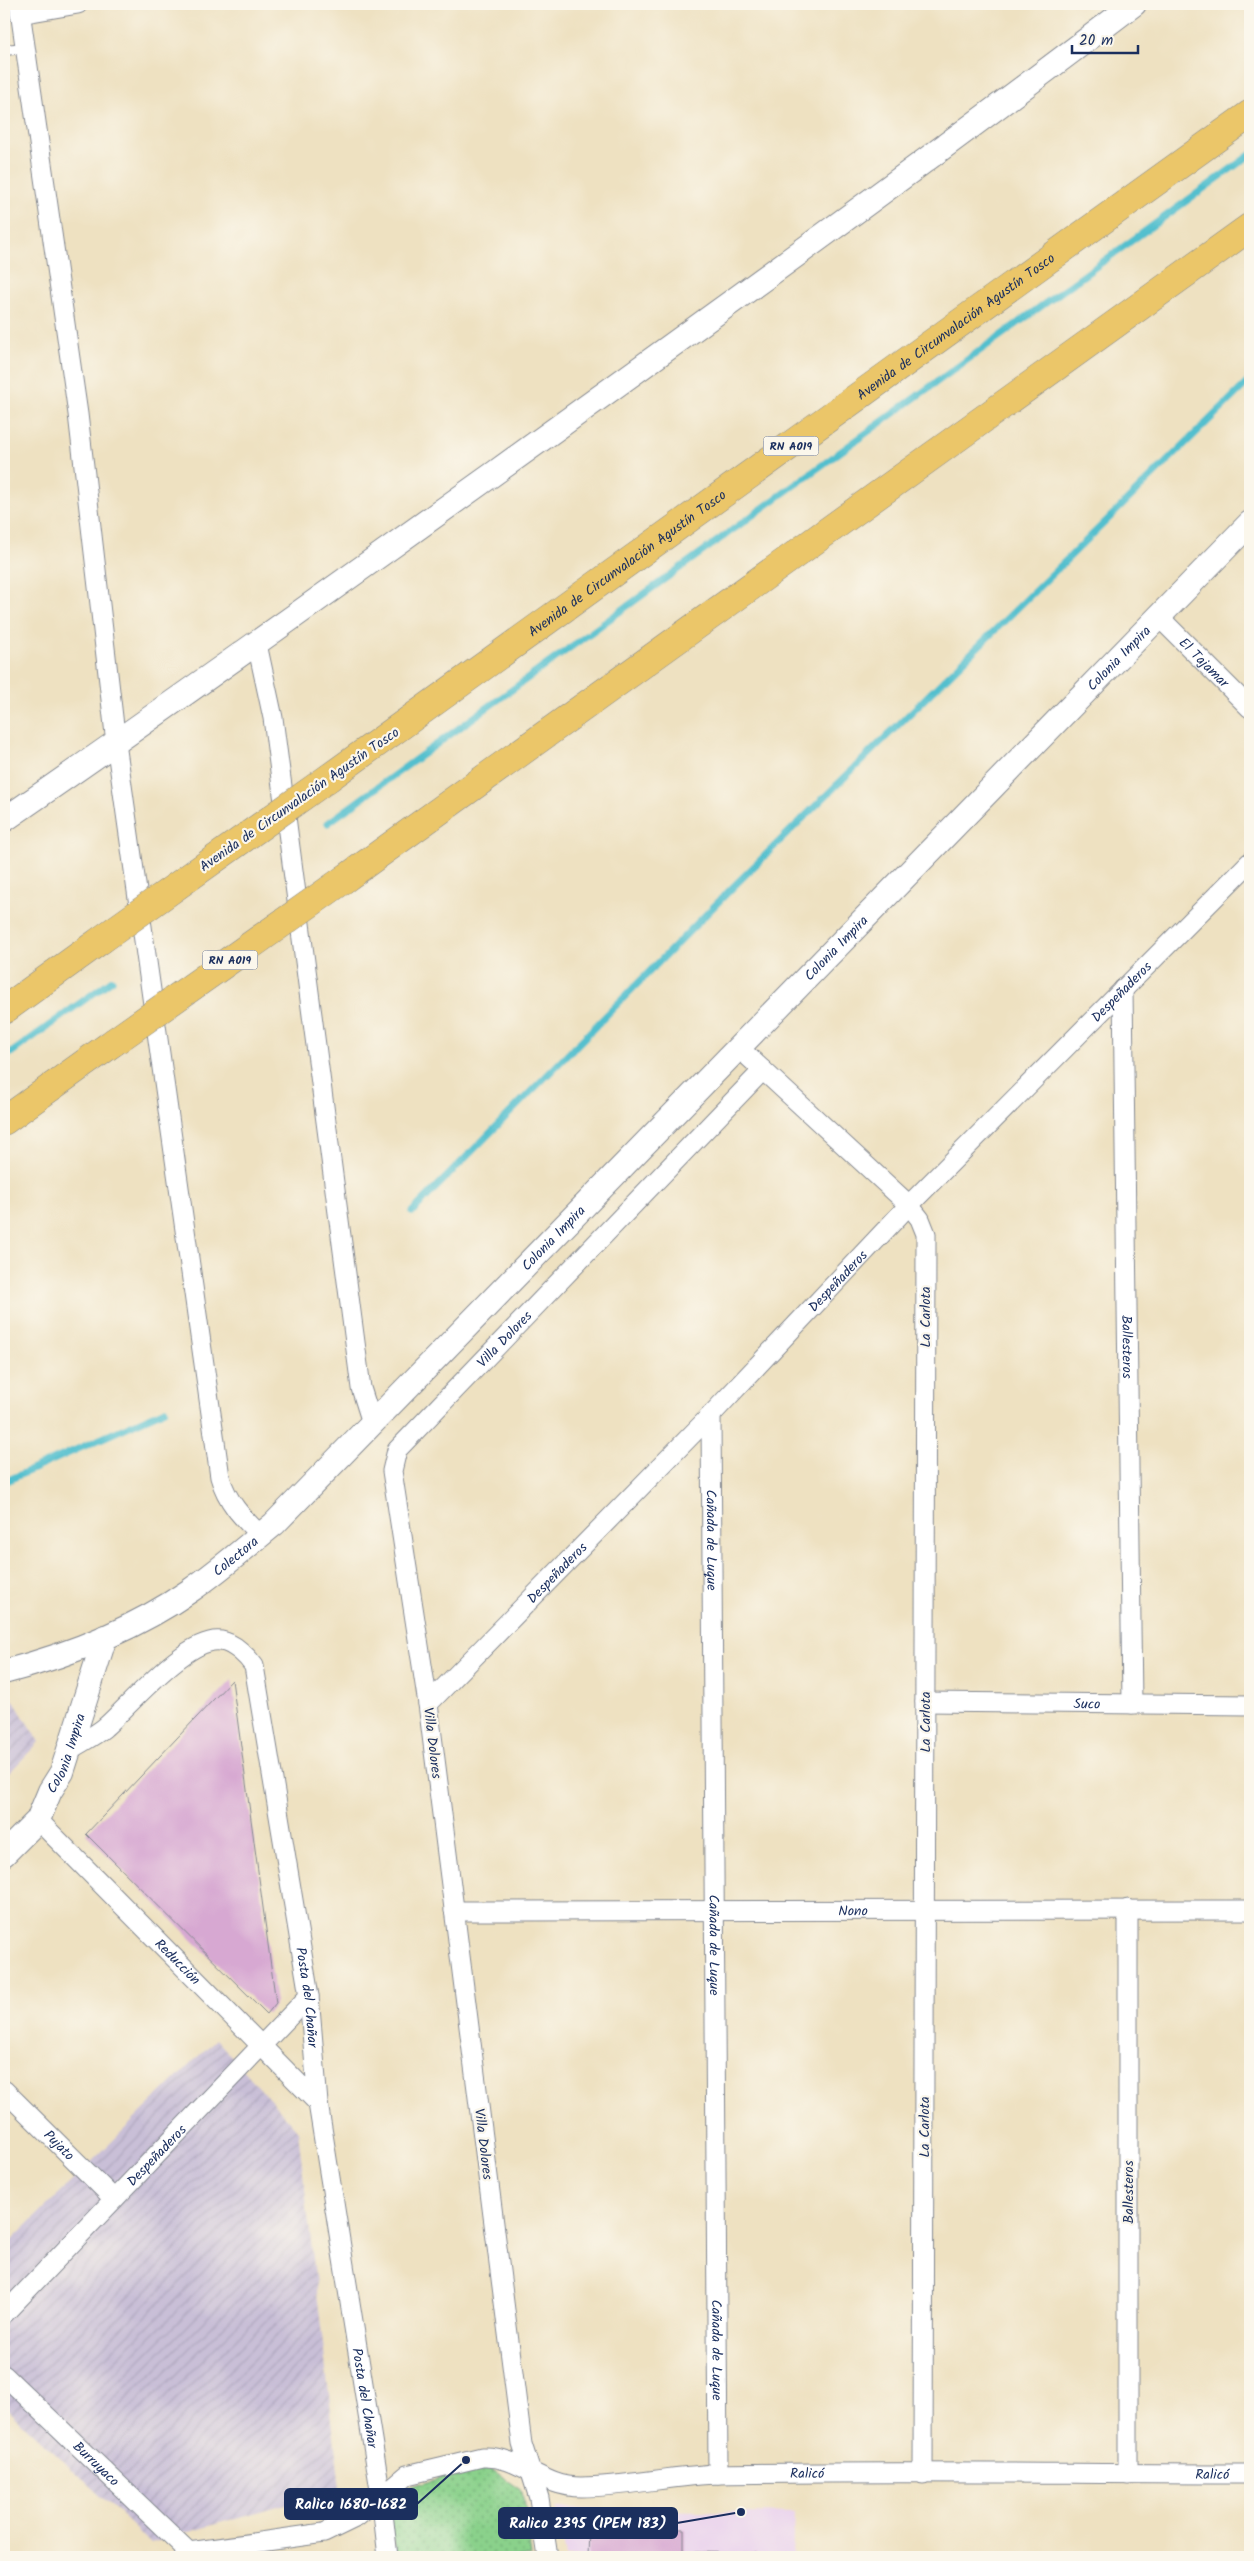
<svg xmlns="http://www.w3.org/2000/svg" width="1254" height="2561" viewBox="0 0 1254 2561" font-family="Kalam,sans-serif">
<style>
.built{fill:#e9d1ed}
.industrial{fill:url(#industrial-furrows)}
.grass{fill:url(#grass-dots);stroke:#528074}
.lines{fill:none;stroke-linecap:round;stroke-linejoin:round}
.stream{stroke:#53bfce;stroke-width:7}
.building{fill:#d7a8d2}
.service-casing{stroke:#848890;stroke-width:12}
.minor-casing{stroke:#848890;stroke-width:21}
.tertiary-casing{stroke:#848890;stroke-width:26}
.motorway-casing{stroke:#848890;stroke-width:29}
.service{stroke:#fff;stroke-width:10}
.minor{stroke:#fff;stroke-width:19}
.tertiary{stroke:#fff;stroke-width:24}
.motorway{stroke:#ebc669;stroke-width:28}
.motorway-bridge-casing{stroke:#848890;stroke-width:29;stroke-linecap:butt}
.motorway-bridge{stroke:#ebc669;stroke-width:28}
.labels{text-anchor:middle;stroke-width:4.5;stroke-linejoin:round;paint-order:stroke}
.shield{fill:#fbf7ec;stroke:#5e6b89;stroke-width:1}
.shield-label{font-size:12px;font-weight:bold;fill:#1b2f5e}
.street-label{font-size:14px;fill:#1b2f5e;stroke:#fbf7ec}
.leader{fill:none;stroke:#1b2f5e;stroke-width:2}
.callout-dot{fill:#1b2f5e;stroke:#fbf7ec;stroke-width:2}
.callout{fill:#1b2f5e;stroke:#1b2f5e;stroke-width:2}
.callout-label{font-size:15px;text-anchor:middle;font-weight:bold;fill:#fff}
</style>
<defs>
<pattern id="industrial-furrows" width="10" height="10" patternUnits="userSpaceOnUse" patternTransform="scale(1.25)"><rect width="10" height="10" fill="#c9bfd7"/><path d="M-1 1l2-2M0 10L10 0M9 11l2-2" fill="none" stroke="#aca4bb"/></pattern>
<pattern id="grass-dots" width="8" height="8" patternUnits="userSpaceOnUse" patternTransform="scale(1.25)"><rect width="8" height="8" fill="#8ad18b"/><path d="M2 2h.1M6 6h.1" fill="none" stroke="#70aa75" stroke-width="1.8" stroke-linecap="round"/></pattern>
</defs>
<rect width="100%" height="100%" fill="#fbf7ec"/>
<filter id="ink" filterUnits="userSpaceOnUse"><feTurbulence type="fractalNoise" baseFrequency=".02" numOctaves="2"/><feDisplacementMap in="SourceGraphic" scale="10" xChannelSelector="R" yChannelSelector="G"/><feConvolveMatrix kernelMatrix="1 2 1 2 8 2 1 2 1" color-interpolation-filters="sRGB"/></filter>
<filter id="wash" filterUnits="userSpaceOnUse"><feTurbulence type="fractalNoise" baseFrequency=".0096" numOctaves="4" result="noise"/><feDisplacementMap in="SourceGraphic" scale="20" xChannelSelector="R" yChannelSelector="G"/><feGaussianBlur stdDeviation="1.12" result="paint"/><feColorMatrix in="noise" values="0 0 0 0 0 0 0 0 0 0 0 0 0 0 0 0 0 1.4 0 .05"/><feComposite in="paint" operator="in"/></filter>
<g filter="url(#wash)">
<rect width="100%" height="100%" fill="#eee1c1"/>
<path class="built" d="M557 2508 794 2513 792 2557H565Z"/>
<path class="industrial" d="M4 1685 39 1742 4 1778Z
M216 2039 298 2131 340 2488 151 2543 4 2406V2248Z"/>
<path class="grass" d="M491 2469 523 2491 532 2557H397L386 2494 440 2477Z"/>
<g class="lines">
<path class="stream" d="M328 823 1250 155
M4 1058 112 980
M412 1212 738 882 1250 380
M4 1482 165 1410"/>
</g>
<g id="blocks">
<path class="building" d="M232 1680 276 2003 267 2014 86 1834Z
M589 2528 684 2529V2552L756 2553V2557H588Z"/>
</g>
</g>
<g filter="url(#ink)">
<use href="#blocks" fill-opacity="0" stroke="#848890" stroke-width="1"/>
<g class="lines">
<defs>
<path id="service" d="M4 50 26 48"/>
<g id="minor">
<path d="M19 4 78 414 116 743 220 1477C227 1502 242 1517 260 1535"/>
<path d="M20 14 78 4"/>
<path id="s1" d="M1159 617 1250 708"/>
<path d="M257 644 273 718 361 1388 372 1423"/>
<path id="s2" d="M1123 989 1132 1704"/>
<path d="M739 1048 909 1205 920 1219 926 1234 923 2474"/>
<path id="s3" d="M711 1415 718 2474"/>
<path id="s4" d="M925 1702 1250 1705"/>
<path id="s5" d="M428 1704 711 1415 909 1205 1250 862"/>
<path id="s6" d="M71 1749C82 1742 94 1736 104 1728 129 1707 187 1636 221 1641 234 1643 247 1656 254 1666L309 1996 318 2103 381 2496 388 2557"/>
<path id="s7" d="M38 1820 318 2103"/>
<path d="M1128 1909V2474"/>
<path id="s8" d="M454 1911 1250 1910"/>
<path id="s9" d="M4 2090 114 2199"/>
<path id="s10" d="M4 2314 309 1996"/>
<path id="s11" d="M4 2375 189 2552"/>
<path id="s12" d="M184 2557 189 2552 324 2533 357 2517 407 2475 482 2457C520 2455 540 2487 581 2487 627 2487 674 2475 720 2474 897 2471 1074 2474 1250 2474"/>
<path id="s13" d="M548 2557 539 2498 522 2444 428 1704 392 1471 397 1450 763 1070"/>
</g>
<g id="tertiary">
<path d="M4 820C169 707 332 589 496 472 710 318 924 164 1134 4"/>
<path id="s14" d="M4 1672C69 1655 135 1629 191 1590 220 1570 247 1546 274 1524L1250 523"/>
<path id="s15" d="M4 1854 38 1820 50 1791 62 1772 105 1637"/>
</g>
<g id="motorway">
<path id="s16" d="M330 777 1250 114"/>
<path d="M346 878 1250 227"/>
<path d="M4 1010 101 940"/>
<path d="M4 1121 114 1042"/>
</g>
</defs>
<use href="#service" class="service-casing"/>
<use href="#minor" class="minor-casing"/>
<use href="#tertiary" class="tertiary-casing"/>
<use href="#motorway" class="motorway-casing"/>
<use href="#service" class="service"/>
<use href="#minor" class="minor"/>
<use href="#tertiary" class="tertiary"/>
<use href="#motorway" class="motorway"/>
<defs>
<path id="motorway-bridge" d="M101 940 330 777
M114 1042 346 878"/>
</defs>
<use href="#motorway-bridge" class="motorway-bridge-casing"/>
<use href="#motorway-bridge" class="motorway-bridge"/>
</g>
</g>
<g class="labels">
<g class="shield">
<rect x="763.5" y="436.5" width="55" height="19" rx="4"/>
<rect x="202.5" y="950.5" width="55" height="19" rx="4"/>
</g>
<g class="shield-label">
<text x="791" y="450">RN A019</text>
<text x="230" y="964">RN A019</text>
</g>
<g class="street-label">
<text dy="5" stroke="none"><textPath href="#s16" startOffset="771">Avenida de Circunvalación Agustín Tosco</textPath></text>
<text dy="5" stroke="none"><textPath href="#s16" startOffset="366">Avenida de Circunvalación Agustín Tosco</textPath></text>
<text dy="5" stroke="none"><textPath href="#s14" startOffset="1521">Colonia Impira</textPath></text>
<text dy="5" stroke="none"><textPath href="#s1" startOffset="64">El Tajamar</textPath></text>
<text transform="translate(299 799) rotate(-35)" y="5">Avenida de Circunvalación Agustín Tosco</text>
<text dy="5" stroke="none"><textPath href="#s14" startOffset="1116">Colonia Impira</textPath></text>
<text dy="5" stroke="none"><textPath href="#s5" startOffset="994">Despeñaderos</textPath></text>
<text dy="5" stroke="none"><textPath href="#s14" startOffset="711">Colonia Impira</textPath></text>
<text dy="5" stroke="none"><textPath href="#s5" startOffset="589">Despeñaderos</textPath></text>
<text transform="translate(925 1317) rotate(-90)" y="5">La Carlota</text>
<text dy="5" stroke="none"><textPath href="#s13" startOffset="1274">Villa Dolores</textPath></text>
<text dy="5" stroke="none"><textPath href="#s2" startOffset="358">Ballesteros</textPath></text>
<text dy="5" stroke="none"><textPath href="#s3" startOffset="125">Cañada de Luque</textPath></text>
<text dy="5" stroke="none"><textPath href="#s14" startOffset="261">Colectora</textPath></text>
<text dy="5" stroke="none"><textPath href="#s5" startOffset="184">Despeñaderos</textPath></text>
<text dy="5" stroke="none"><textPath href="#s4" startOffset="162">Suco</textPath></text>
<text transform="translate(925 1722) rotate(-90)" y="5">La Carlota</text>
<text transform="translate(433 1743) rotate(83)" y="5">Villa Dolores</text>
<text dy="5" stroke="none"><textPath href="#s15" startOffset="121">Colonia Impira</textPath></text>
<text dy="5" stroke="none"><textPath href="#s8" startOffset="399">Nono</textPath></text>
<text dy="5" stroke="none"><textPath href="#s3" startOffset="530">Cañada de Luque</textPath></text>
<text dy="5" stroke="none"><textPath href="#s7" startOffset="199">Reducción</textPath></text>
<text dy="5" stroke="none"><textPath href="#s6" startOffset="566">Posta del Chañar</textPath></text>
<text transform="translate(924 2127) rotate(-90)" y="5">La Carlota</text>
<text dy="5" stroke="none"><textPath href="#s9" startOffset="78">Pujato</textPath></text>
<text transform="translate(484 2144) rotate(83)" y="5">Villa Dolores</text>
<text dy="5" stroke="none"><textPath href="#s10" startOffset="220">Despeñaderos</textPath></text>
<text transform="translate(1128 2192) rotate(-90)" y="5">Ballesteros</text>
<text dy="5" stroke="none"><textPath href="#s3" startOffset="935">Cañada de Luque</textPath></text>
<text dy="5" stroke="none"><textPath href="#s6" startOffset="971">Posta del Chañar</textPath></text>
<text dy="5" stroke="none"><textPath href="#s11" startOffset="128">Burruyaco</textPath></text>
<text dy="5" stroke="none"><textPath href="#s12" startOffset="654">Ralicó</textPath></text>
<text dy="5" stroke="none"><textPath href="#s12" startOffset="1059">Ralicó</textPath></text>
</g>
</g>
<path class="leader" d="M466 2460L417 2504M741 2512L677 2523"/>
<g class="callout-dot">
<circle cx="466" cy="2460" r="5"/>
<circle cx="741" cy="2512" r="5"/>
</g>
<g class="callout">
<rect x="285" y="2489" width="132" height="30" rx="5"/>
<rect x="499" y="2508" width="178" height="30" rx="5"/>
</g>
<g class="callout-label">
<text x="351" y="2509">Ralico 1680-1682</text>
<text x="588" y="2528">Ralico 2395 (IPEM 183)</text>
</g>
<rect width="1254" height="2561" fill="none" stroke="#fbf7ec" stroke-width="20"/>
<path d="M1072 45v8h66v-8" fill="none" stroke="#1b2f5e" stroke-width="2.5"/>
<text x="1079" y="45" font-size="15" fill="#1b2f5e" stroke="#fbf7ec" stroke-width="4" paint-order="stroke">20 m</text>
</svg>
